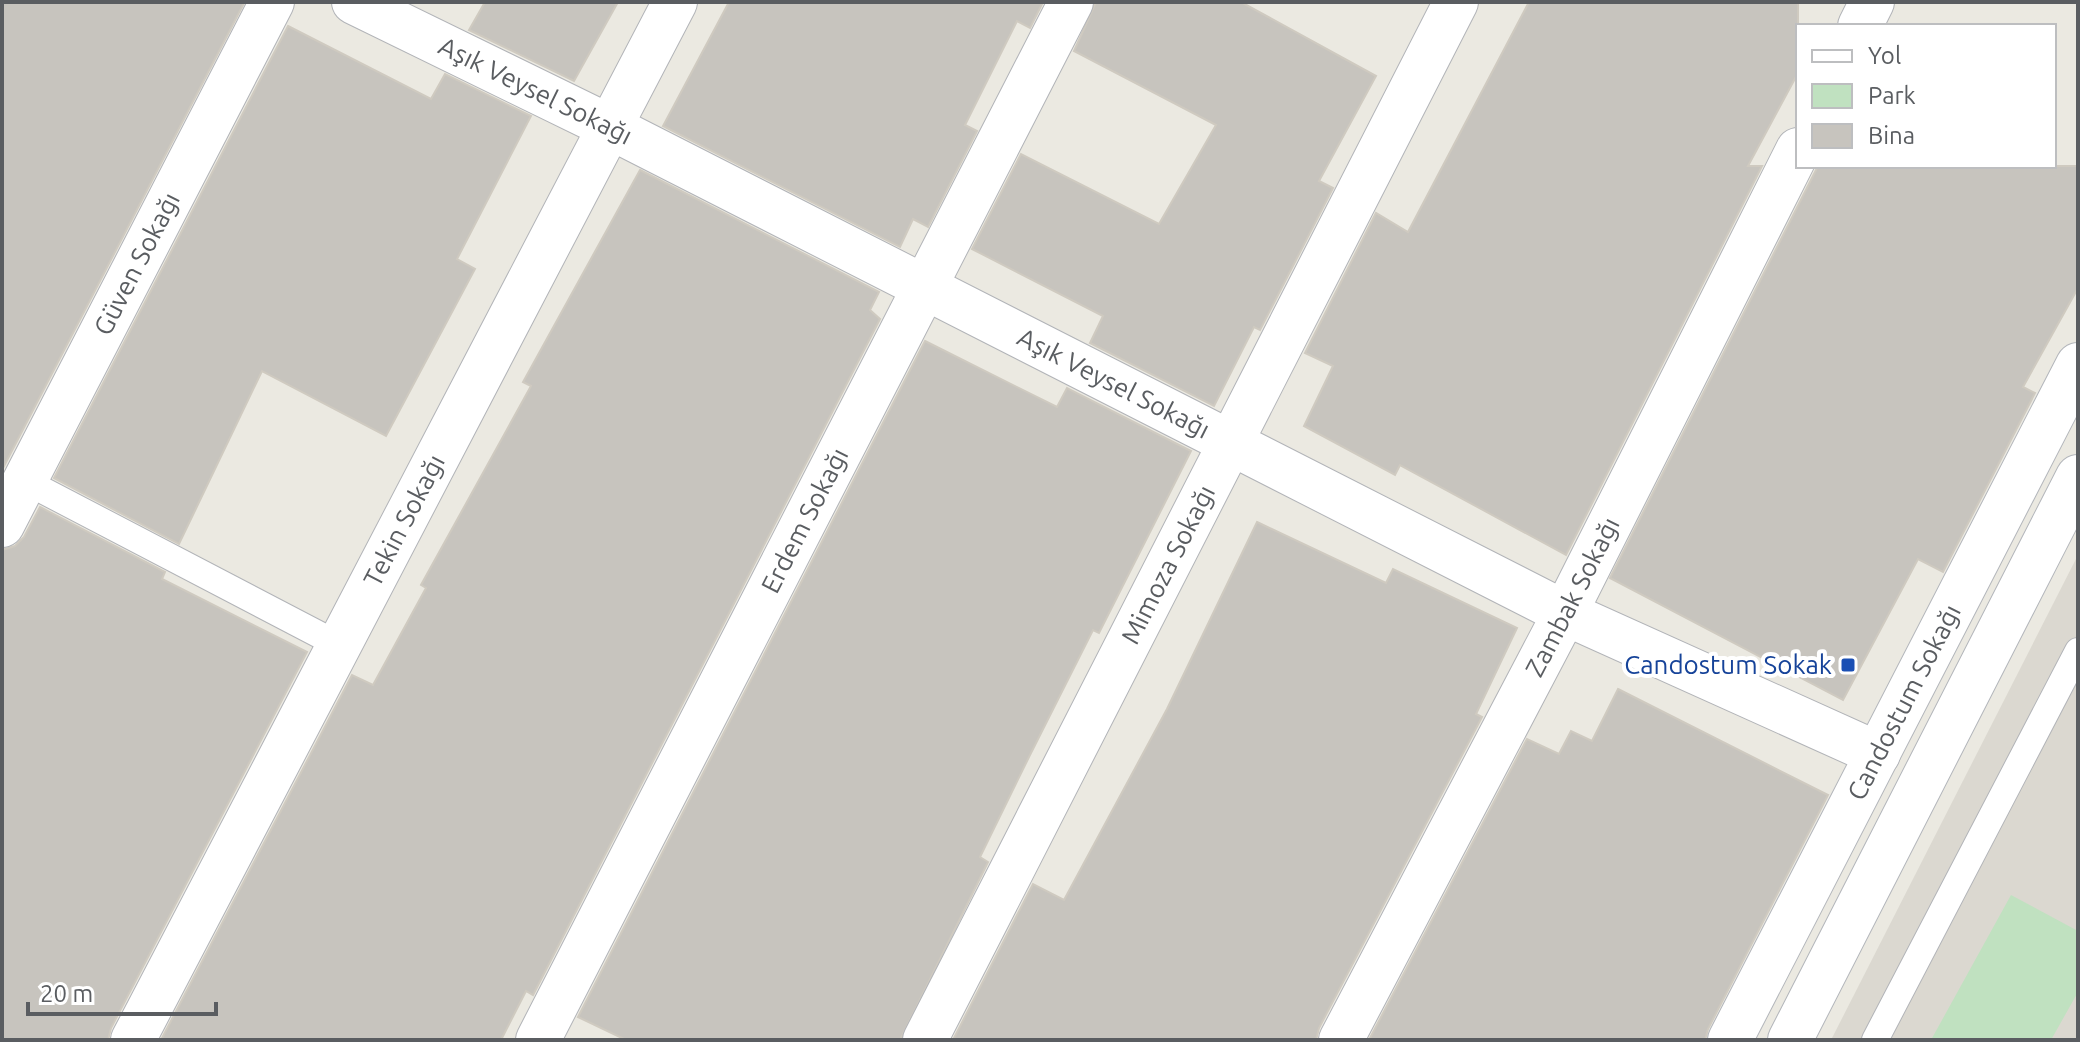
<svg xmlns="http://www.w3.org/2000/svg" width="2080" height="1042" viewBox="0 0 2080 1042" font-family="Ubuntu,sans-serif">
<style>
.education{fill:#dbd8d0}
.green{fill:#c0e1c0}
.building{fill:#c7c4be;stroke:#cfcac0;stroke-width:2}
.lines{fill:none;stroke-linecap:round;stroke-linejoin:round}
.lane-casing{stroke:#b2b4b8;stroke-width:28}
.street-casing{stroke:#b2b4b8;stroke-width:46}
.secondary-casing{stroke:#b3b6bb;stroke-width:46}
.lane{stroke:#fff;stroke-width:26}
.street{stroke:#fff;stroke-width:44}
.secondary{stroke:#fff;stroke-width:44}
.transit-dot{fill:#1a4fb4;stroke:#fff;stroke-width:3}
.labels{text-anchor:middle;stroke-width:8;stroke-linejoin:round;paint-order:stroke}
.street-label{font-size:26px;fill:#5a5d61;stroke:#fff}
.transit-label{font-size:26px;fill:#164399;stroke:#fff;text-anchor:end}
</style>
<rect width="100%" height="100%" fill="#ebe9e1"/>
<path class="education" d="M2078 555V1040H1831Z"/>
<path class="green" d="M2011 895 2078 931V992L2051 1040H1931Z"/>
<path class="building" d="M2 2 244 3 2 470Z
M485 2H618L574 81 469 30Z
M729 2H1043L1030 28 1017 21 965 125 977 131 928 227 913 219 900 247 663 126Z
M1096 2H1241L1376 76 1319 181 1333 188 1260 330 1254 327 1214 406 1090 343 1103 316 972 249 1021 154 1159 224 1216 125 1074 51Z
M1529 2H1798V73L1748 166H1762L1566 555 1400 465 1395 475 1304 426 1333 366 1305 353 1376 213 1408 232Z
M288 26 431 99 445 74 531 116 457 259 475 269 386 436 262 371 179 544 54 478Z
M1818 166H2078V288L2023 387 2035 393 1943 572 1918 559 1843 700 1610 578Z
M640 170 879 292 870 310 880 319 533 995 526 991 501 1040H161L352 675 373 685 426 588 421 585 531 386 523 382Z
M925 341 1057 407 1067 388 1191 451 1099 633 1093 630 1030 755 980 857 988 862 900 1040H626L578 1017Z
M40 507 165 572 162 579 307 652 111 1028 108 1040H2V550L15 546 24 537Z
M1257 522 1386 583 1393 569 1517 628 1476 714 1482 717 1319 1028 1316 1040H953L1033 884 1064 900 1167 709Z
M1618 689 1828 795 1708 1029 1705 1040H1369L1527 739 1559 754 1571 731 1592 741Z"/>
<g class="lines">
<defs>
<path id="lane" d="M25 481 339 645
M1875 1040 2078 651"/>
<g id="street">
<path id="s1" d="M354 2 610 127 1565 613 1878 754"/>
<path d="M1860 26 1872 2"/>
<path id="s2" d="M2 525 272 2"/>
<path id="s3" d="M133 1040 675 2"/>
<path id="s4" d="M538 1040 1071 2"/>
<path id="s5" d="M925 1040 1456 2"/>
<path id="s6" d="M1341 1040 1565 613 1798 150"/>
</g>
<g id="secondary">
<path id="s7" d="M1730 1040 2078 365"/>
<path d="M1790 1040 2078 477"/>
</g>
</defs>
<use href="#lane" class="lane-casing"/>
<use href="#street" class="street-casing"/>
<use href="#secondary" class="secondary-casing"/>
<use href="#lane" class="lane"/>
<use href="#street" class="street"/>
<use href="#secondary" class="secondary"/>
</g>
<rect class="transit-dot" x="1840" y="657" width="16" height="16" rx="4"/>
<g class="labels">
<g class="street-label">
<text dy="9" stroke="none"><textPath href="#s1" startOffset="202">Aşık Veysel Sokağı</textPath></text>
<text dy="9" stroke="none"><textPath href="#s2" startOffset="294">Güven Sokağı</textPath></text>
<text dy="9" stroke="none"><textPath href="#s1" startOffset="850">Aşık Veysel Sokağı</textPath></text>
<text dy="9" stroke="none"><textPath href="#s3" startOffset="586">Tekin Sokağı</textPath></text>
<text dy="9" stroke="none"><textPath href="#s4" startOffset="584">Erdem Sokağı</textPath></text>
<text dy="9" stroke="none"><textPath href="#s5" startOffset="534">Mimoza Sokağı</textPath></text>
<text dy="9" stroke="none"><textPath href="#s6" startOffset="500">Zambak Sokağı</textPath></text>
<text dy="9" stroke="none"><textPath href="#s7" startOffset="380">Candostum Sokağı</textPath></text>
</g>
<g class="transit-label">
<text x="1832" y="674">Candostum Sokak</text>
</g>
</g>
<rect width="2080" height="1042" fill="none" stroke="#5a5d61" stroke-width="8"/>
<rect x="1796" y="24" width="260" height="144" fill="#ffffff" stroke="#bdbec0" stroke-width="2"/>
<rect x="1812" y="50" width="40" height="12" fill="#ffffff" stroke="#bdbec0" stroke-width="2"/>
<text x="1868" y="64" font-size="24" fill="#5a5d61">Yol</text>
<rect x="1812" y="84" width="40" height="24" fill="#c0e1c0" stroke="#bdbec0" stroke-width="2"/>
<text x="1868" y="104" font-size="24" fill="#5a5d61">Park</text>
<rect x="1812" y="124" width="40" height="24" fill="#c7c4be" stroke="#bdbec0" stroke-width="2"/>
<text x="1868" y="144" font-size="24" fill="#5a5d61">Bina</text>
<path d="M28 1002v12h188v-12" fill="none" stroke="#5a5d61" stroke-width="4"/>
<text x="40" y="1002" font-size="24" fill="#5a5d61" stroke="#ffffff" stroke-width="6" paint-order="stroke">20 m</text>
</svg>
